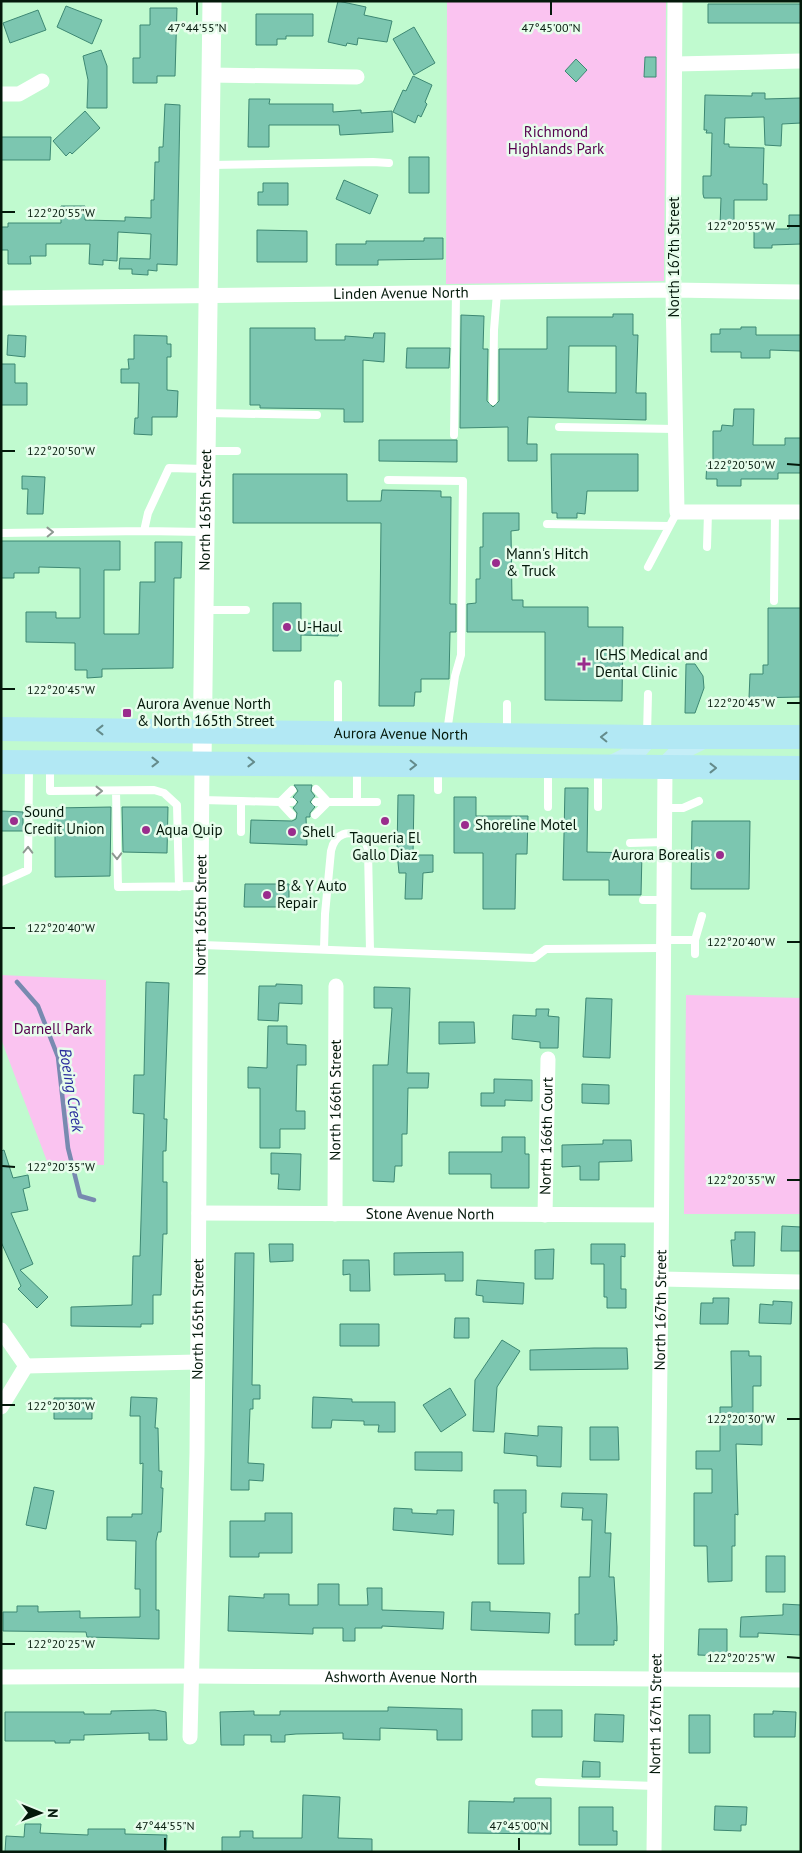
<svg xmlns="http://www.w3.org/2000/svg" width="802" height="1853" viewBox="0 0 802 1853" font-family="'PT Sans',sans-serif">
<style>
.green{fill:#fac3f0}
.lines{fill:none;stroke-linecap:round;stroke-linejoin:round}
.stream{stroke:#788ab0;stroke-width:4.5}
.building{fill:#7cc6b0;stroke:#3d8873;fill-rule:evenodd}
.service{stroke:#fff;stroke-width:8}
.minor{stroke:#fff;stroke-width:15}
.tertiary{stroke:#fff;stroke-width:19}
.primary{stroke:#c5eef7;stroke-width:22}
.trunk{stroke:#b2e8f4;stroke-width:24}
.oneway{stroke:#8e9891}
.oneway2{stroke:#648b8b}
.ticks{fill:none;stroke:#04190b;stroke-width:2}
.poi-dot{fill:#9a2d8d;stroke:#e7fdec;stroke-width:2}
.labels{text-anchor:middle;stroke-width:5;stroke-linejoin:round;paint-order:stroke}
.park-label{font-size:15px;fill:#56004e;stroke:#e7fdec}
.street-label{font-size:15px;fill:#04190b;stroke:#e7fdec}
.poi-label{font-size:15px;fill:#04190b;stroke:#e7fdec;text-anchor:start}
.water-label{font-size:16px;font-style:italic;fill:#282a9c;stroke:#e7fdec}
.ticks-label{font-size:12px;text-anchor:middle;fill:#04190b;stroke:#e7fdec;stroke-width:5;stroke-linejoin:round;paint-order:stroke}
</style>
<rect width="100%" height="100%" fill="#c0facf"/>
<path class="green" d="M447 1H666L664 281 446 284Z
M1 975 106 980 104 1165 48 1164 1 1039Z
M686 995 801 998V1214H684Z"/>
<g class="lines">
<path class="stream" d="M17 982 38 1006 58 1057 68 1148 80 1196 94 1200"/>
</g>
<path class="building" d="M338 1 366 7 364 15 392 21 387 42 358 38 357 45 347 43 346 46 328 42Z
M708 4H801V23H708Z
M66 6 102 20 92 44 57 27Z
M150 8H177L175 76H157V83H133V58H140V25H150Z
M38 10 46 30 10 43 3 23Z
M256 14H313V36H286V39H277V45H256Z
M414 27 435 63 414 75 393 39Z
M101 50 107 66V108H87L88 80 83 56Z
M645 57H656V77H644Z
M576 59 587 70 576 82 565 71Z
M413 76 432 85 425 102 427 104 421 117 418 115 415 123 393 112 403 90 406 91Z
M752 93H765V99L801 98V123L782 124 781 146 765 145 764 117 725 118 724 144H729V147L764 148 763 184H767V200H734V225L720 226 721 198H704L703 194V176H711L712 133H706L707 130H704L705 95 752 96Z
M249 99H270L269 104H333V112L361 110V113L392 111 393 132 340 135 339 125H269V147H248Z
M165 104 180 105 177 265 157 264V271L148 270V275L132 274V269H119L120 258 150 259 151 234 118 232 117 261 103 260V265L89 264 90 244H46V256H30L31 264H8V250H1V227H8V223H61V206H85V220L125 221V217L151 218V200H154L155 162H159V147H163Z
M85 111 100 128 72 154 70 152 66 156 53 141Z
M1 137H51L50 160H1Z
M409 157H429V193H409Z
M344 180 378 195 370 214 336 199Z
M263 183H288V205H258V192H263Z
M789 215H801V244L772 245V248H754V229H789Z
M257 230 307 231V262H257Z
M424 238H443V259L378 260V265H336V244H366V241H424Z
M613 314H633V335H638L636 393H646V420L528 417 527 444H537V461H508V427L460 428 461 315 484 316 483 349H488L487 401 493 407 499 401V349H547V317H613ZM569 346H616V393L568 392Z
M741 327H756V335H801V351L770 350V358H741V352H711V334H720V329H741Z
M250 328H315V340H345V336L373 338 374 333H385L384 362 363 360V422H344V409L260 408V405H250Z
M8 335 26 336 25 357 7 355Z
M134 335 167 336V344H171V357H167V390L178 391 177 417H152V435L134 434 135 418H138L139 383H121V369H129L128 359H134Z
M407 348H450L449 368H406Z
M1 364H15V383H27V405H1Z
M734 409H754L753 445H785V438H801V473H778V479H741V486H717V479H706L707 462H713V431H721L722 425 733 426Z
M379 440H457V462L379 461Z
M551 454H638V491H587L585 514 577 513V518H557V513H552Z
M233 474H347V501H381L382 490 441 491V497H451L450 604H456V632H450L449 679H421V692H415L414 706H379L381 523H233Z
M22 476 45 477 43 514H27L28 489H22Z
M483 513H519V530L511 531 512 600H523V607H588V627H623L622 701 545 700V632H467V604L476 603V579H480V547H483Z
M1 541H120V570H104V634H139L140 582H155V542H182L181 578H174L173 668 102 669V677L87 678V670H75V643L26 642V612H56V618H80V568L39 567V573H14V578H1Z
M273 603H301V623L339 624 338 636 301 635V651H273Z
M768 608H801V697L749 698 750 674H763V665H768Z
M686 664H695L703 676 704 688 695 713H685Z
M294 785H312L311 791 315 796 310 802 315 807 310 813V817H306L307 845 250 843 251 820 292 821 296 819 297 813 293 808 298 802 293 797 298 791Z
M565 788H588L587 852 642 853 641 895H609V880H563Z
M398 795H414L413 855H433V872L423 873 422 899H405L406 873H399L397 852Z
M454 797H476V816H528L527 854H516L515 909H483V853H454Z
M111 807 110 876 55 877V808Z
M122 807H168L167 853 123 852Z
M1 811 23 812V831H1Z
M692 821H750L749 889H691Z
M245 884H289V907H244Z
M146 982 169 983 164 1119H167L166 1151H163V1182H167V1234H163L161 1295H153V1324H141V1327L71 1326V1307L132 1305 133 1256H140L144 1114 133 1113 134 1075H144Z
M276 984 302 985V1004L279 1003 278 1021 258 1020 259 986H276Z
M374 987 410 988 407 1073H429L428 1088H408L407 1134H402V1166H395L394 1182 373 1181V1065H388L392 1008H374Z
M586 998 612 999 610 1058 583 1057Z
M536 1009H549L548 1016 559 1017 558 1048H540V1042L512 1039 513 1015 536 1016Z
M439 1022H474L475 1043 439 1044Z
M268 1026H287V1044L306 1045V1065H297L296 1111H305V1129H280V1148H260V1088H248V1067L267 1068Z
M494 1079 532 1080V1101L505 1100V1106H481V1093H494Z
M582 1084 609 1085V1104L582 1103Z
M502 1137H525V1154H529V1188H491V1174H449V1152H502Z
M603 1140H631L632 1161 599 1162V1180H580V1166L562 1167V1145L603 1144Z
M4 1150 13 1178 28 1175 30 1187 23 1189 28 1210 11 1213 33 1264 20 1270 48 1297 37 1308 18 1289 21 1286 1 1242V1151Z
M271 1153 301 1154 300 1190 278 1189 279 1174H271Z
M782 1226 801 1227V1251H781Z
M735 1232H755L754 1266H733L731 1240H735Z
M269 1244H293V1261L270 1262Z
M591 1244H625V1257L621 1256V1289H626V1308H607V1297H604V1264H591Z
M554 1249 553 1279H535V1250Z
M463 1252V1281H445V1274L394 1275V1253Z
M235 1253H254L252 1385H260V1399H253V1409H250L248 1463 264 1464 263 1481 249 1480V1490H231Z
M343 1260H369L370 1291H350V1274L343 1275Z
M477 1280 524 1283 523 1304 483 1302V1296L476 1295Z
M713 1298H729L728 1324H700L701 1303H713Z
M773 1301 792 1302 791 1324 759 1323 760 1304 773 1305Z
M455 1318H469V1338H454Z
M340 1324H379V1346H340Z
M502 1340 520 1351 497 1387 494 1432 473 1431 475 1380Z
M594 1348H627L628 1369 530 1370V1350Z
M731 1351H749V1356H761V1386H753V1417H762V1445L736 1444 738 1515 735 1514V1546H732V1581L708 1582 707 1546H694V1493H712V1469H696V1451H720V1407H732Z
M450 1388 466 1415 441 1432 423 1405Z
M131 1397 157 1398 155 1428H158L159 1471H162L161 1488H163L161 1532H158L156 1541V1610H159V1639L87 1637 86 1632 3 1631V1612H17V1606H38V1612L80 1611V1618L140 1617V1589H135L136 1541 107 1540V1517H132V1514H142L143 1463 140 1464V1416H130Z
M313 1397 352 1399V1402H395V1432H378L379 1425H364V1421L332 1420 331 1428H312Z
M54 1398H92V1419H54Z
M538 1426 562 1427 561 1467 537 1466V1456L504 1453 505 1433 538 1436Z
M590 1427H618L619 1460H590Z
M415 1452H462V1471L415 1470Z
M34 1487 54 1491 46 1529 26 1525Z
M494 1490H526V1513H523L524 1564H498V1503H494Z
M562 1493 607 1494 605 1533H611L609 1577H614L617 1627V1641L614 1640V1645H575V1614H579V1577H590L592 1520H582L583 1508 561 1507Z
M394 1508 412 1509V1513L437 1514V1510H454L453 1535 393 1530Z
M265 1513H292V1553H259V1557H230V1521H265Z
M766 1556H785V1592H766Z
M318 1584H339V1605H368L367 1588H382V1610L444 1612 443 1629 382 1626V1628H355V1641H343V1628H313V1634L228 1631 229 1596 264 1598V1594H289V1605H318Z
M472 1602H490V1611L550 1613 549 1633 471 1630Z
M783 1604 801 1605V1635L758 1633V1637H740L741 1617 783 1615Z
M699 1629H727V1656L698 1655Z
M388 1707 462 1709V1740H437V1730L380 1728V1740L343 1739V1733L296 1734 285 1735V1742H271V1735H244V1745H221L220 1712 254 1711V1715H280V1711H388Z
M155 1710 166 1712 167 1740H149V1733L84 1735V1740H70V1743H55V1741H5V1712H84V1714H111V1711Z
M532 1710H562V1737H532Z
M773 1711 796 1712 795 1737H754V1714H773Z
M595 1714 624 1715 623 1742 594 1741Z
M689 1715H710V1753H689Z
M583 1761 600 1762V1777H582Z
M303 1795 340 1797 338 1838 372 1839V1852H222V1837H240V1831H253V1838H302Z
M514 1798H551V1834L468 1833 469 1801 514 1802Z
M715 1806 747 1807 746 1825H741V1831L714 1830Z
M579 1807H613V1831H617V1845H579Z
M25 1824H41L40 1833 88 1835V1829H125V1834L167 1835 166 1852H5L6 1836 24 1837Z"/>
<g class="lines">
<path class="service" d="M211 165 373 162 389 163
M493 401 494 330 497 293
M207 413 317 415
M559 427 675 429
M454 435 456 293
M207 451H237
M388 480 463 481 461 655 455 676 447 732
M547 524 669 526
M204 532 144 531 148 513 169 468 204 469
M1 533 144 531
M707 547 708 512
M648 567 677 512
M774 601 775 512
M205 610H246
M338 684V731
M507 733V704
M647 735 648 694
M50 764V791L154 790 164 793 177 805 179 887
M316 789 328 802H357V768
M292 790 280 802H292
M438 790V767
M116 791 118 887 202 886
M202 800 241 801
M357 802H377
M548 807V769
M598 807V769
M664 808H683L699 801
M315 815 328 802H316
M241 832V801L280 802 292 815
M630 843 664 842
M1 882 28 870 29 766
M643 900H663
M663 940H695
M202 945 534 958 546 949 663 948
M324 949 325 914 331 851C335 833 348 829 364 838L368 849 370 951
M695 954V940L702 916
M539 1782 655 1786"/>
<g class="minor">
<path d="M675 1 673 290 677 512H801"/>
<path d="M676 64 801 61"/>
<path d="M210 75 357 77"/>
<path d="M1 94H19L42 81"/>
<path id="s1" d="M1 298 673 290 801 292"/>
<path id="s2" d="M199 1213 661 1215"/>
<path id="s3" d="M335 1214 336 986"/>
<path id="s4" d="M545 1215 548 1059"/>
<path d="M661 1279 801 1282"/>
<path d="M1 1330 26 1366 197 1362"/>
<path d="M1 1407 26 1366"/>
<path id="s5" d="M1 1677 192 1676 801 1680"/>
<path id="s6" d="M190 1737 197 1453 202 762"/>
<path id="s7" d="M654 1852 661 1279 665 768"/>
</g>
<path class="tertiary" id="s8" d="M202 762 212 1"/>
<path class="primary" d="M608 768 630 757 647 737
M665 768 687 746 705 737"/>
<g class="trunk">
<path id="s9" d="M1 729 647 737H801"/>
<path d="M1 762 801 768"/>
</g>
</g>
<defs><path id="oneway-chevron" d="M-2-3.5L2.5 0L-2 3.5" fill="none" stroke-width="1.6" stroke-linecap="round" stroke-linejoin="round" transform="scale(1.25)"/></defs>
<g class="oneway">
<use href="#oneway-chevron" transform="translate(50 532) rotate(-1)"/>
<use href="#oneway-chevron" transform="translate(99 791)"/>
<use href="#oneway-chevron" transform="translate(28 850) rotate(-89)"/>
<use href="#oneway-chevron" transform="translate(117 856) rotate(89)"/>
</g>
<g class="oneway2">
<use href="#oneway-chevron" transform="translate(100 730) rotate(-180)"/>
<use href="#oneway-chevron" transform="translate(604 737) rotate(-179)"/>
<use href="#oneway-chevron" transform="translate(155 762)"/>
<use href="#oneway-chevron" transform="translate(251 762) rotate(1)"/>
<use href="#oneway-chevron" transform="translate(413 765) rotate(1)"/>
<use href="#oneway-chevron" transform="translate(713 768)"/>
</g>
<path class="ticks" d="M197 15V2M551 15V2M2 212H15M787 226H800M2 451H15M787 464 800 465M2 689H15M787 703H800M2 928H15M787 942H800M2 1166 15 1167M787 1180H800M2 1405H15M787 1419H800M2 1644H15M787 1657 800 1658M165 1850V1838M519 1850V1838"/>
<g class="poi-dot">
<circle cx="496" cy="563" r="5"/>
<circle cx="287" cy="627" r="5"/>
<path d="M581.5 656.5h5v5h5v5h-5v5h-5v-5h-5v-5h5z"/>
<rect x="122" y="708" width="10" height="10" rx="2.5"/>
<circle cx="14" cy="821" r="5"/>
<circle cx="385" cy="821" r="5"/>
<circle cx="465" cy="825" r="5"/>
<circle cx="146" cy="830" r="5"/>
<circle cx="292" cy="832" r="5"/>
<circle cx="720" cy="855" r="5"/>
<circle cx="267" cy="895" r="5"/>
</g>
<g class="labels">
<g class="park-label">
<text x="556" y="137">Richmond<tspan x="556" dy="17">Highlands Park</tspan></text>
<text x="53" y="1034">Darnell Park</text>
</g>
<g class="street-label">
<text transform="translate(674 257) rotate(-90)" y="5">North 167th Street</text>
<text dy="5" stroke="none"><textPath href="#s1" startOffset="400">Linden Avenue North</textPath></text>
<text dy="5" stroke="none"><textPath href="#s8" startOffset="252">North 165th Street</textPath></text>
<text dy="5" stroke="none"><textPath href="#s9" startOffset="400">Aurora Avenue North</textPath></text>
<text dy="5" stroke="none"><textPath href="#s6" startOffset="822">North 165th Street</textPath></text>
<text dy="5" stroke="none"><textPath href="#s3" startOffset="114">North 166th Street</textPath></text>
<text dy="5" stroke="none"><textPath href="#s4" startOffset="79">North 166th Court</textPath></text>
<text dy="5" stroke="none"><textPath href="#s2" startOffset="231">Stone Avenue North</textPath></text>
<text dy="5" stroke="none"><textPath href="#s7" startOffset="542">North 167th Street</textPath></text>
<text dy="5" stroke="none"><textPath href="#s6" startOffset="418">North 165th Street</textPath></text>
<text dy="5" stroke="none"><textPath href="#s5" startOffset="400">Ashworth Avenue North</textPath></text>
<text dy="5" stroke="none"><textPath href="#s7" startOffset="138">North 167th Street</textPath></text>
</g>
<g class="poi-label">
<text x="506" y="559">Mann's Hitch<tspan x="506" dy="17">&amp; Truck</tspan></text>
<text x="297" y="632">U-Haul</text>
<text x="595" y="660">ICHS Medical and<tspan x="595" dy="17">Dental Clinic</tspan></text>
<text x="137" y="709">Aurora Avenue North<tspan x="137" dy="17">&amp; North 165th Street</tspan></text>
<text x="24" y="817">Sound<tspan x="24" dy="17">Credit Union</tspan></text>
<text x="475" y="830">Shoreline Motel</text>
<text x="156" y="835">Aqua Quip</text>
<text x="302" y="837">Shell</text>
<text x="385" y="843" text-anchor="middle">Taqueria El<tspan x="385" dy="17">Gallo Diaz</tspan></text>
<text x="710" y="860" text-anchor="end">Aurora Borealis</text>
<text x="277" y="891">B &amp; Y Auto<tspan x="277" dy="17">Repair</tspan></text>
</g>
<g class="water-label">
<text transform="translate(72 1090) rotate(81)" y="6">Boeing Creek</text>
</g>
</g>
<g class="ticks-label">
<text x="197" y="32">47°44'55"N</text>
<text x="551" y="32">47°45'00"N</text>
<text x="61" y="217">122°20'55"W</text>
<text x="741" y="230">122°20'55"W</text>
<text x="61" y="455">122°20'50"W</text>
<text x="741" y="469">122°20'50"W</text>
<text x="61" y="694">122°20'45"W</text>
<text x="741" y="707">122°20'45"W</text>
<text x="61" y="932">122°20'40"W</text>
<text x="741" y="946">122°20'40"W</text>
<text x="61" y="1171">122°20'35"W</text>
<text x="741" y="1184">122°20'35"W</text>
<text x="61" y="1410">122°20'30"W</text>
<text x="741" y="1423">122°20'30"W</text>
<text x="61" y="1648">122°20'25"W</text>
<text x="741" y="1662">122°20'25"W</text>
<text x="165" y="1830">47°44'55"N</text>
<text x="519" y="1830">47°45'00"N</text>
</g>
<rect width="802" height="1853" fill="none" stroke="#04190b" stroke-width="5"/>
<g transform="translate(40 1813) rotate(91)" stroke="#e7fdec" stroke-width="4" paint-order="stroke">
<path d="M0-4L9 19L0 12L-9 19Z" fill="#04190b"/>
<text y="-8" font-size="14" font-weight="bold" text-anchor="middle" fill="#04190b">N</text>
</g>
</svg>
